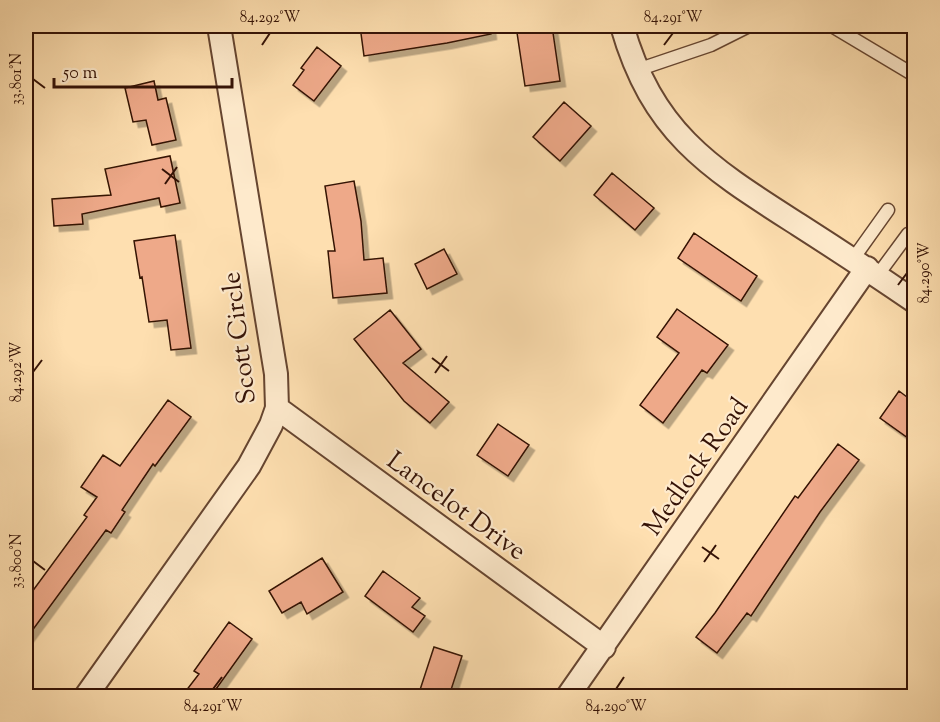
<svg xmlns="http://www.w3.org/2000/svg" width="940" height="722" viewBox="0 0 940 722" font-family="'Sorts Mill Goudy',serif">
<style>
.building{fill:#eea989;stroke:#341206;stroke-width:1.5;filter:url(#shadow)}
.lines{fill:none;stroke-linecap:round;stroke-linejoin:round}
.lane-casing{stroke:#664530;stroke-width:15}
.street-casing{stroke:#664530;stroke-width:26}
.lane{stroke:#feeacc;stroke-width:12}
.street{stroke:#feeacc;stroke-width:22}
.ticks{fill:none;stroke:#341206;stroke-width:2}
.labels{text-anchor:middle;stroke-width:4.5;stroke-linejoin:round;paint-order:stroke}
.street-label{font-size:26px;fill:#341206;stroke:#feeacc}
.neatline{fill:none;stroke:#341206;stroke-width:2}
.ticks-label{font-size:15px;text-anchor:middle;fill:#341206}
</style>
<defs>
<filter id="shadow"><feDropShadow dx="5.5" dy="5.5" stdDeviation="0" flood-color="#0004"/></filter>
</defs>
<rect width="100%" height="100%" fill="#fedfb0"/>
<filter id="stains"><feTurbulence type="fractalNoise" baseFrequency=".00333" numOctaves="4"/><feColorMatrix values="0 0 0 0 .2 0 0 0 0 .09 0 0 0 0 .02 0 0 0 .5 -.17"/></filter>
<radialGradient id="worn" r=".72"><stop offset=".6" stop-color="#630" stop-opacity="0"/><stop offset="1" stop-color="#630" stop-opacity=".3"/></radialGradient>
<path class="building" d="M360 26H490L491 34 447 43 364 56Z
M516 26H552L560 81 525 86Z
M317 47 341 66 314 101 293 85 304 70 301 68Z
M154 81 158 100 166 98 176 140 152 145 146 120 133 122 125 88Z
M564 102 591 126 560 161 533 137Z
M170 156 180 203 161 207 159 198 82 214 83 224 54 226 52 199 111 195 105 169Z
M612 173 654 208 635 230 594 195Z
M354 181 361 221 364 260 383 258 387 293 333 298 328 251H335L325 186Z
M694 233 757 276 741 301 678 258Z
M175 235 191 348 171 350 167 320 149 322 142 277 140 278 134 241Z
M444 249 457 274 427 289 415 264Z
M677 309 728 345 707 373 702 370 663 423 640 405 679 353 657 337Z
M390 310 421 349 403 363 449 402 430 423 404 401 354 339Z
M899 391 915 403V443L880 418Z
M168 400 191 417 155 466 153 464 122 510 125 512 111 533 106 530 26 639V600L87 517 84 515 97 497 81 487 103 455 120 466Z
M498 424 529 445 508 476 477 455Z
M838 444 859 460 820 512 751 616 747 613 717 653 696 637 715 613 795 496 798 498Z
M322 558 343 592 307 614 301 602 282 613 269 591Z
M383 571 420 598 412 607 425 616 413 632 365 596Z
M229 622 252 639 211 696H182L199 674 194 671Z
M434 647 462 656 449 696H418Z"/>
<g class="lines">
<defs>
<path id="lane" d="M832 26 914 75
M637 70 711 45 749 26
M853 259 888 210
M877 276 908 234"/>
<path id="street" d="M622 26C653 134 710 168 799 225 838 250 876 275 914 301
M277 408 604 647
M86 696 249 466 271 425 277 408 276 374 219 26
M568 696 867 268"/>
</defs>
<use href="#lane" class="lane-casing"/>
<use href="#street" class="street-casing"/>
<use href="#lane" class="lane"/>
<use href="#street" class="street"/>
</g>
<path class="ticks" d="M262 45 270 33M664 45 673 33M33 79 45 88M162 169 179 182M165 184 177 167M898 285 907 273M432 358 449 371M33 372 42 360M435 373 447 356M702 547 719 559M33 561 45 570M704 562 716 545M213 689 222 677M616 689 624 677"/>
<g class="labels">
<g class="street-label">
<text transform="translate(238 338) rotate(-97)" y="9">Scott Circle</text>
<text transform="translate(695 466) rotate(-55)" y="9">Medlock Road</text>
<text transform="translate(457 505) rotate(36)" y="9">Lancelot Drive</text>
</g>
</g>
<rect width="940" height="722" fill="none" stroke="#fedfb0" stroke-width="66"/>
<path d="M54 78v9h178v-9" fill="none" stroke="#341206" stroke-width="3"/>
<text x="63" y="78" font-size="18" fill="#341206" stroke="#feeacc" stroke-width="4.5" paint-order="stroke">50 m</text>
<rect x="33" y="33" width="874" height="656" class="neatline"/>
<g class="ticks-label">
<text x="270" y="22">84.292°W</text>
<text x="673" y="22">84.291°W</text>
<text transform="translate(16 79) rotate(-90)" y="5">33.801°N</text>
<text transform="translate(924 273) rotate(-90)" y="5">84.290°W</text>
<text transform="translate(16 372) rotate(-90)" y="5">84.292°W</text>
<text transform="translate(16 561) rotate(-90)" y="5">33.800°N</text>
<text x="213" y="711">84.291°W</text>
<text x="616" y="711">84.290°W</text>
</g>
<rect width="100%" height="100%" filter="url(#stains)"/>
<rect width="100%" height="100%" fill="url(#worn)"/>
</svg>
